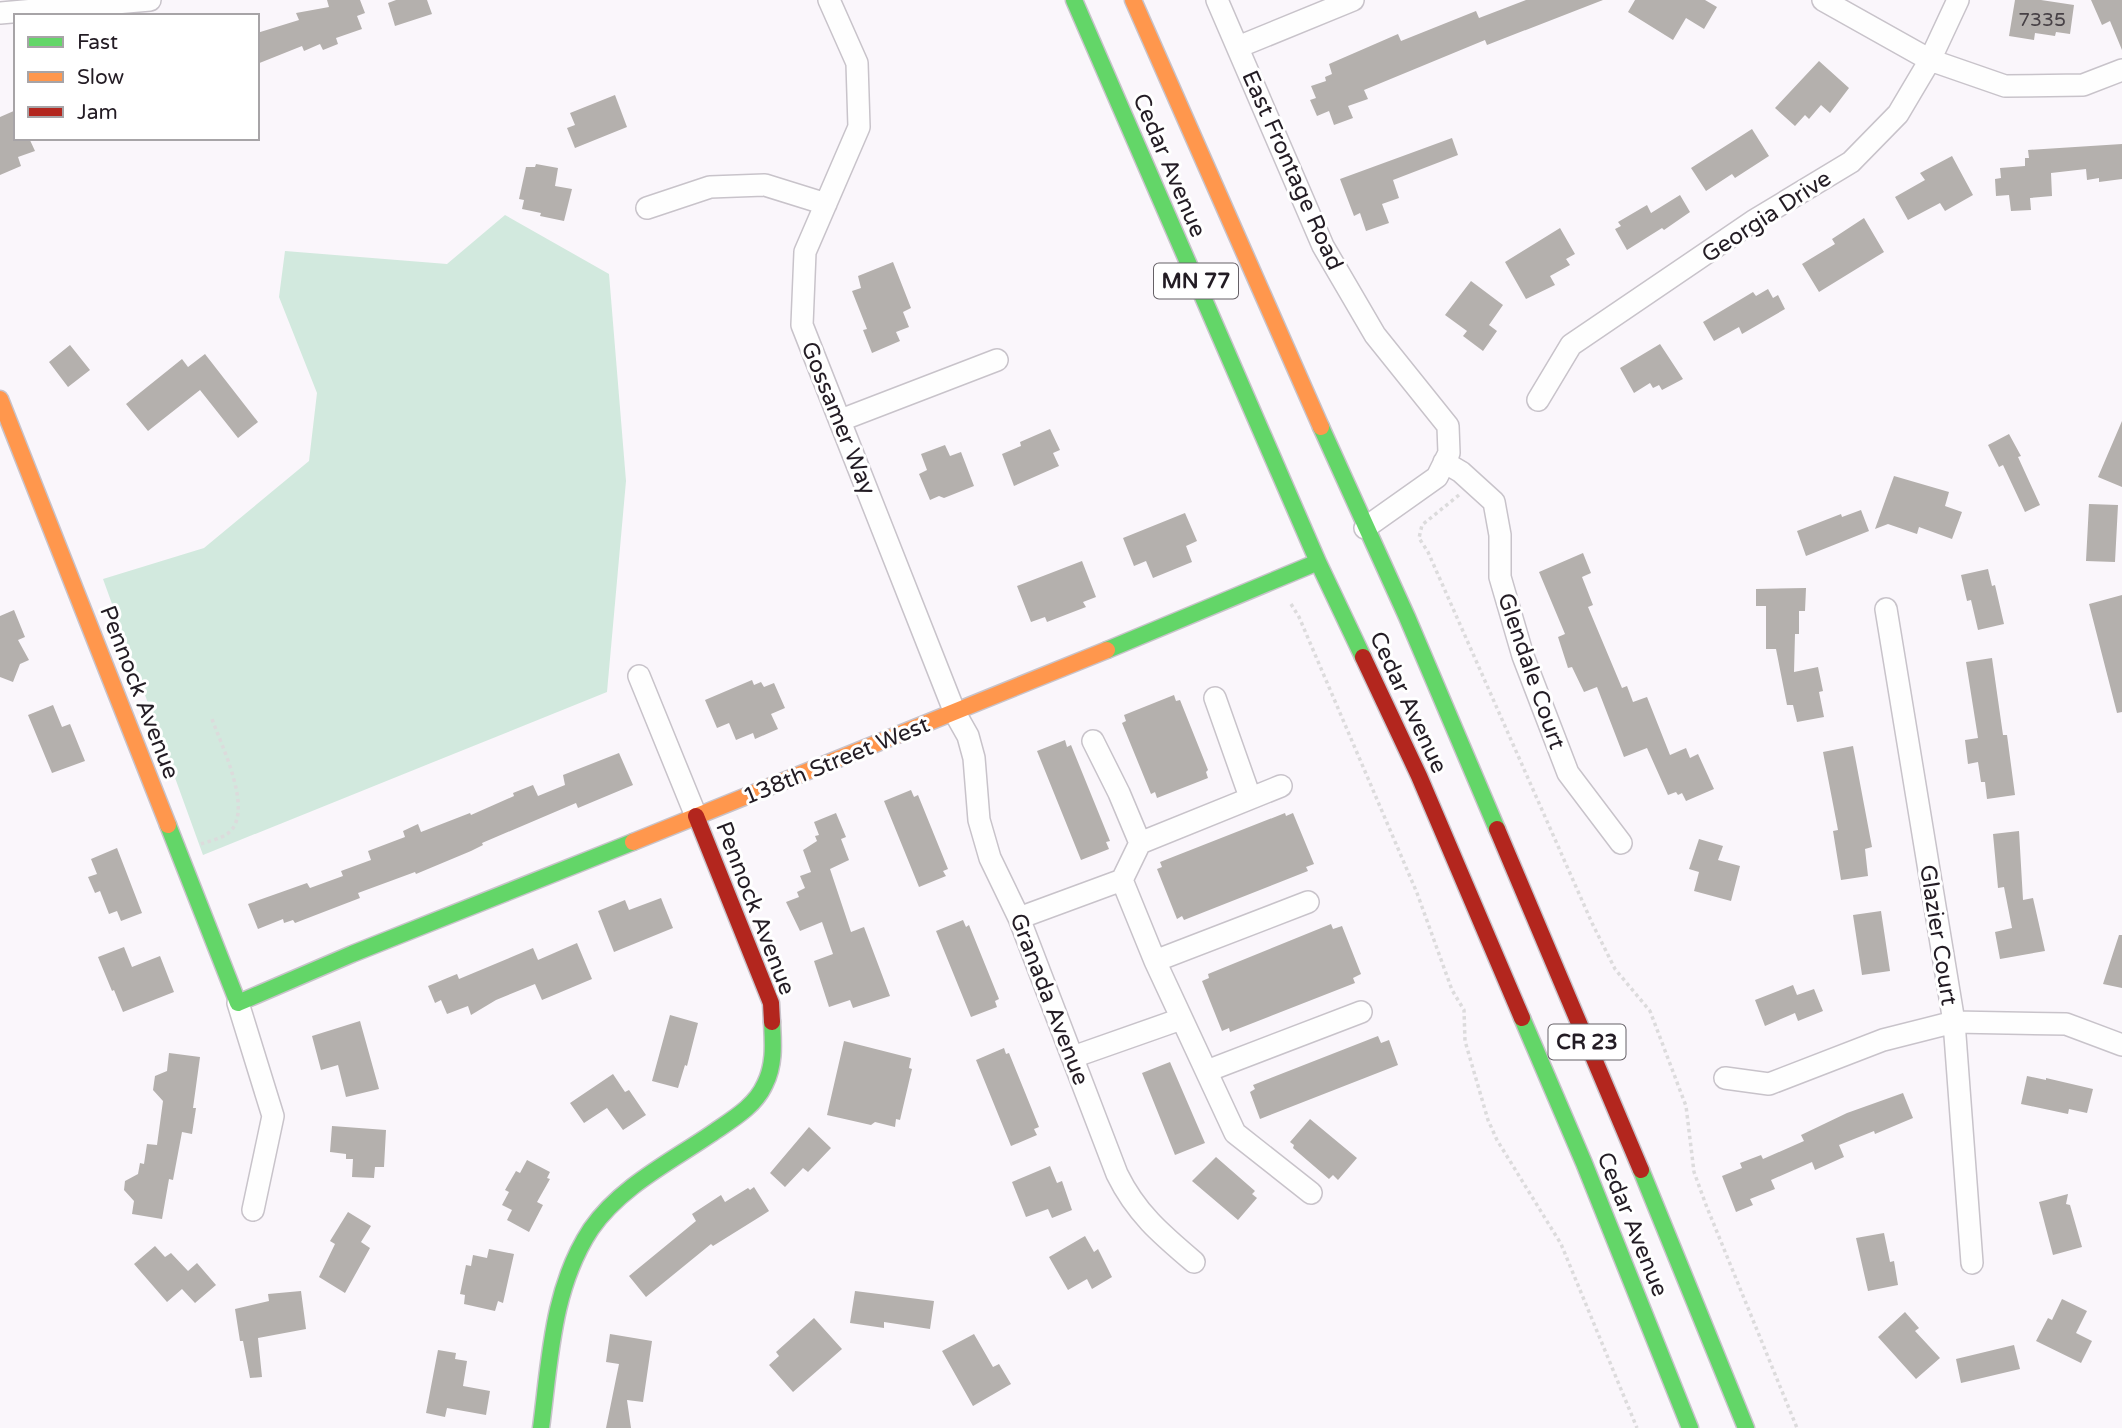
<svg xmlns="http://www.w3.org/2000/svg" width="2122" height="1428" viewBox="0 0 2122 1428" font-family="'Varela Round',sans-serif">
<style>
.green{fill:#d2e9de}
.building{fill:#b4b0ad}
.lines{fill:none;stroke-linecap:round;stroke-linejoin:round}
.street-casing{stroke:#c8c3ca;stroke-width:24}
.fast-casing{stroke:#c8c3ca;stroke-width:19}
.slow-casing{stroke:#c8c3ca;stroke-width:19}
.jam-casing{stroke:#c8c3ca;stroke-width:19}
.path{stroke:#dcdbdc;stroke-width:3.5;stroke-dasharray:3.5 3.5;stroke-linecap:butt}
.street{stroke:#fefefe;stroke-width:21}
.fast{stroke:#63d668;stroke-width:16}
.slow{stroke:#ff974d;stroke-width:16}
.jam{stroke:#b3261e;stroke-width:16}
.labels{text-anchor:middle;stroke-width:6;stroke-linejoin:round;paint-order:stroke}
.number-label{font-size:19px;fill:#474146}
.shield{fill:#fff;stroke:#656066;stroke-width:2}
.shield-label{font-size:21px;font-weight:bold;fill:#231c24}
.street-label{font-size:23px;fill:#231c24;stroke:#fff}
</style>
<rect width="100%" height="100%" fill="#faf6fb"/>
<path class="green" d="M505 215 609 274 626 481 607 692 203 855 103 579 204 548 309 461 317 393 279 297 285 251 447 264Z"/>
<path class="building" d="M327 0H360L365 13 357 16 362 29 336 38 338 44 323 50 320 44 304 51 302 46 257 64V33L299 20 296 13 329 7Z
M396 0H427L432 14 395 26 388 3Z
M1526 0H1603L1487 45 1485 40 1364 90 1368 99 1348 106 1353 118 1334 125 1329 111 1317 116 1310 100 1316 98 1311 86 1326 81 1325 77 1332 74 1329 64 1398 34 1401 41 1476 11 1479 18Z
M1635 0H1705L1717 7 1704 29 1686 18 1673 40 1628 12Z
M2015 0H2041L2074 5 2070 34 2056 32 2055 36 2035 33 2034 40 2009 36Z
M2091 0H2122V50L2110 21 2102 25Z
M1819 61 1849 88 1830 113 1821 105 1809 119 1805 115 1795 126 1775 108Z
M615 95 627 127 575 148 567 128 575 125 570 113Z
M16 110V138H29L35 151 18 157 21 166 0 175V117Z
M1752 129 1769 156 1735 178 1732 174 1706 191 1691 168Z
M1452 138 1458 155 1393 180 1399 198 1382 204 1389 223 1366 231 1360 213 1354 216 1340 179Z
M2122 144V179L2099 182V178L2087 180 2086 169 2051 173 2052 196 2030 198 2031 210 2011 211 2009 195 1996 196 1995 179 2001 178 2000 168 2025 166V158H2029L2028 150Z
M1952 156 1973 195 1945 211 1940 203 1908 220 1895 197 1925 180 1920 173Z
M536 164 558 168 555 186 572 189 564 221 540 216 541 213 522 209 524 200 519 199 526 167H535Z
M1680 195 1690 212 1664 230 1662 228 1627 250 1615 229 1621 226 1618 222 1647 205 1651 213Z
M1864 218 1884 252 1819 292 1802 264 1835 244 1832 239Z
M1560 228 1575 254 1566 259 1570 265 1550 276 1555 285 1526 299 1505 262Z
M893 262 911 308 903 312 909 327 896 332 900 341 872 353 863 330 867 329 852 291 861 288 858 276Z
M1471 281 1503 305 1489 325 1497 331 1483 351 1463 336 1467 331 1445 315Z
M1768 289 1773 298 1778 295 1785 309 1742 334 1739 327 1714 341 1703 322 1753 292 1756 296Z
M1660 344 1683 379 1662 390 1659 385 1653 388 1650 383 1634 393 1620 368Z
M70 345 90 370 68 387 49 362Z
M205 354 258 422 238 438 200 390 148 431 126 404 182 359 188 367Z
M2122 421V487L2098 477Z
M1050 429 1060 450 1053 453 1059 466 1014 486 1002 454 1021 446 1020 442Z
M2009 434 2021 456 2018 457 2040 505 2025 512 2003 465 1999 467 1988 445Z
M945 445 950 456 961 452 974 486 944 498 939 496 930 500 919 474 927 470 921 454Z
M1894 476 1949 492 1945 506 1962 512 1952 539 1919 527 1917 534 1888 524 1875 529Z
M2089 504 2118 505 2115 562 2086 561Z
M1861 510 1869 531 1806 556 1797 531 1841 514 1842 517Z
M1185 513 1197 541 1186 546 1192 562 1153 578 1146 561 1134 566 1123 538Z
M1583 553 1591 573 1582 577 1593 605 1588 607 1622 688 1627 686 1633 702 1647 697 1670 755 1686 748 1690 758 1698 754 1714 789 1686 801 1682 793 1678 795 1676 792 1668 795 1647 748 1624 757 1597 687 1584 692 1572 667 1568 668 1558 637 1565 634 1539 572Z
M1082 561 1096 597 1083 602 1086 607 1047 622 1045 617 1031 622 1017 586Z
M1988 569 1992 586 1995 585 2004 624 1978 630 1971 600 1967 601 1961 575Z
M1806 588 1805 611H1799V634H1795L1794 672 1818 667 1823 691 1819 692 1824 717 1797 722 1793 705H1787L1776 649H1766V606H1756V589Z
M2122 595V712L2117 713 2089 604Z
M14 610 25 637 18 640 29 660 20 664 13 682 0 677V616Z
M1992 658 2003 735H2007L2015 795 1987 799 1985 782H1981L1978 762 1968 764 1965 740 1978 738 1966 662Z
M752 680 754 685 761 682 764 687 774 683 785 708 771 714 778 729 755 739 753 733 736 740 729 723 717 728 705 700Z
M1174 695 1176 701 1180 700 1208 770 1206 772 1208 778 1157 798 1155 792 1151 794 1122 723 1126 721 1124 715Z
M53 705 62 727 70 724 85 761 52 773 28 715Z
M1065 740 1067 747 1071 745 1110 841 1106 842 1109 849 1081 860 1037 751Z
M1853 746 1872 847 1865 849 1868 876 1841 880 1833 831 1838 830 1823 752Z
M619 753 633 785 578 808 576 803 482 843 483 845 471 851 416 874 415 872 358 893 360 898 295 923 293 920 284 923 283 919 258 929 248 904 307 883 310 888 343 876 341 871 371 860 368 851 405 837 403 831 418 824 421 832 470 813 471 815 514 796 513 793 533 785 538 796 565 785 563 775Z
M911 790 914 797 918 795 948 869 943 871 946 876 919 887 884 801Z
M836 813 846 837 841 839 849 860 830 869 851 932 864 927 890 996 853 1008 850 1000 829 1007 814 961 833 954 822 922 800 931 786 902 799 897 797 892 805 888 800 876 811 872 803 850 817 841 815 836 819 835 814 822Z
M1285 813 1286 816 1293 813 1314 864 1306 867 1308 871 1184 920 1182 916 1177 919 1157 869 1162 867 1160 862Z
M2019 831 2023 900 2033 898 2045 951 2000 959 1995 932 2012 928 2004 887 1998 888 1993 834Z
M1699 839 1723 846 1718 860 1740 866 1731 901 1694 891 1699 872 1689 869Z
M117 848 142 913 121 921 117 911 109 914 100 891 95 893 88 877 97 874 91 859Z
M661 898 673 928 614 952 598 911 625 900 629 910Z
M1881 911 1890 971 1862 975 1853 915Z
M963 920 966 927 969 925 999 999 995 1001 997 1007 971 1017 936 931Z
M1331 924 1333 929 1342 926 1361 974 1353 978 1355 983 1230 1032 1229 1028 1222 1031 1202 981 1209 978 1208 974Z
M2119 935H2122V988L2103 984Z
M577 943 592 979 542 1000 535 984 496 1000 471 1015 468 1006 447 1014 441 1000 435 1003 428 986 457 974 459 979 533 948 538 960Z
M124 947 132 967 160 956 174 992 123 1012 114 990 112 991 98 957Z
M1793 985 1797 995 1814 989 1823 1011 1798 1021 1795 1013 1765 1026 1755 1000Z
M670 1015 698 1023 687 1066 685 1065 678 1088 652 1081Z
M360 1021 379 1089 346 1097 338 1065 321 1070 312 1036Z
M1378 1036 1381 1043 1389 1040 1398 1065 1260 1119 1250 1092 1255 1089 1253 1085Z
M844 1041 911 1058 909 1068 912 1069 900 1120 896 1119 895 1127 875 1122 871 1125 827 1115Z
M1004 1048 1006 1054 1009 1053 1039 1127 1034 1129 1037 1135 1011 1146 976 1060Z
M169 1053 200 1057 193 1108H196L192 1134 182 1132 173 1180 169 1179 162 1219 132 1214 134 1201 124 1190 125 1181 138 1174 140 1163 144 1164 147 1144 157 1145 163 1101 153 1090 155 1076 167 1071Z
M1170 1062 1205 1143 1175 1155 1142 1073Z
M613 1074 625 1092 629 1090 646 1115 623 1130 607 1108 584 1123 570 1103Z
M2027 1076 2046 1080V1078L2093 1089 2087 1113 2069 1109 2068 1114 2021 1104Z
M1903 1093 1913 1118 1875 1134 1874 1131 1839 1145 1844 1157 1815 1170 1812 1162 1771 1180 1775 1189 1750 1199 1753 1205 1736 1212 1722 1176 1742 1168 1740 1163 1761 1155 1763 1159 1804 1141 1801 1135 1847 1113Z
M1310 1119 1357 1158 1338 1180 1333 1175 1329 1179 1293 1148 1294 1145 1290 1142Z
M332 1126 386 1130 384 1167H375L374 1178 352 1177 353 1159H346V1154L330 1152Z
M809 1127 831 1148 808 1172 803 1168 785 1187 770 1173Z
M1216 1157 1255 1191 1252 1194 1257 1198 1238 1220 1192 1181Z
M527 1160 550 1172 547 1178 550 1179 537 1202 543 1205 529 1232 507 1220 512 1210 502 1205 509 1192 505 1190 516 1171 520 1173Z
M1050 1166 1057 1183 1062 1181 1072 1210 1052 1218 1048 1209 1026 1217 1012 1182Z
M754 1187 769 1211 713 1246 711 1244 646 1297 629 1276 696 1221 692 1214 721 1195 725 1202 748 1188 750 1190Z
M2068 1194 2066 1204 2070 1205 2082 1247 2053 1255 2039 1202Z
M348 1212 371 1226 361 1242 370 1248 345 1293 319 1277 335 1244 330 1241Z
M1884 1233 1890 1262 1894 1261 1898 1285 1868 1291 1856 1238Z
M1085 1236 1094 1252 1098 1249 1112 1277 1092 1289 1087 1279 1068 1290 1049 1257Z
M155 1246 165 1257 171 1253 188 1271 197 1263 216 1285 195 1303 182 1289 167 1302 134 1264Z
M489 1249 514 1254 503 1303 498 1301 495 1311 464 1304 465 1295 460 1294 466 1265 471 1266 473 1255 487 1258Z
M301 1291 306 1329 258 1338 262 1377 250 1378 243 1341H240L235 1309 269 1301 268 1294Z
M855 1291 934 1301 930 1329 884 1322V1328L850 1323Z
M2062 1299 2087 1311 2076 1333 2092 1341 2081 1363 2036 1341 2048 1318 2052 1320Z
M1905 1312 1919 1328 1915 1331 1940 1358 1916 1379 1878 1337Z
M814 1318 842 1349 793 1392 769 1365 779 1356 776 1352Z
M610 1334 652 1341 643 1402 627 1400 631 1428H606L619 1364 606 1362Z
M974 1334 993 1367 999 1364 1011 1384 973 1406 942 1351Z
M2014 1345 2020 1369 1961 1383 1956 1359Z
M438 1350 456 1353 455 1359 467 1361 463 1386 490 1391 486 1415 447 1408 445 1417 426 1413Z"/>
<g class="lines">
<defs>
<path id="street" d="M829 0 857 63 859 127 805 252 802 325 955 713 968 736 974 758 979 820 990 858 1019 918 1117 1174C1136 1213 1161 1234 1194 1262
M1217 0 1323 246 1375 335 1448 426 1449 453 1437 477 1365 528
M1823 0 1930 60 2005 86 2083 85 2122 70
M0 13 150 0
M1238 47 1353 0
M647 208 710 187 765 185 826 204
M1538 400 1571 345 1755 220 1851 162 1898 114 1930 60 1958 0
M841 420 997 360
M1444 462 1461 472 1494 502 1500 535V577L1523 656 1568 773 1621 843
M1886 609 1954 1022 1972 1263
M639 676 696 816
M1215 698 1250 797
M1093 741 1119 793 1140 843 1122 880 1155 961 1235 1133 1311 1193
M1140 843 1281 786
M1019 918 1122 880
M1155 961 1308 902
M238 1003 273 1116 253 1210
M1073 1057 1181 1019
M1207 1071 1361 1012
M1725 1078 1769 1084 1883 1040 1954 1022 2066 1024 2122 1045"/>
<path id="fast" d="M1074 0 1318 562 1363 657
M1321 427 1407 617 1497 829
M1107 650 1318 562
M168 825 238 1003 352 954 633 842
M1522 1018 1584 1163 1690 1428
M1641 1170 1746 1428
M541 1428C550 1360 552 1288 591 1229 620 1187 670 1162 711 1134 731 1120 755 1107 765 1084 775 1064 773 1043 772 1022"/>
<path id="slow" d="M1133 0 1321 427
M0 399 168 825
M633 842 1107 650"/>
<path id="jam" d="M1363 657 1419 776 1522 1018
M696 816 771 1003 772 1022
M1497 829 1641 1170"/>
</defs>
<use href="#street" class="street-casing"/>
<use href="#fast" class="fast-casing"/>
<use href="#slow" class="slow-casing"/>
<use href="#jam" class="jam-casing"/>
<path class="path" d="M1459 495 1422 525 1419 538 1428 552 1592 923 1615 969 1650 1011 1686 1106 1694 1172 1706 1205 1797 1428
M1291 604 1299 617 1417 893 1452 990 1464 1010 1465 1041 1488 1120 1497 1140 1561 1244 1637 1428
M201 844C209 841 220 839 227 834 256 814 221 745 212 719"/>
<use href="#street" class="street"/>
<use href="#fast" class="fast"/>
<use href="#slow" class="slow"/>
<use href="#jam" class="jam"/>
</g>
<g class="labels">
<g class="number-label">
<text x="2042" y="26">7335</text>
</g>
<g class="shield">
<rect x="1154" y="263.5" width="84" height="35" rx="5"/>
<rect x="1548.5" y="1024.5" width="77" height="35" rx="5"/>
</g>
<g class="shield-label">
<text x="1196" y="288">MN 77</text>
<text x="1587" y="1049">CR 23</text>
</g>
<g class="street-label">
<text transform="translate(1170 165) rotate(67)" y="8">Cedar Avenue</text>
<text transform="translate(1293 170) rotate(66)" y="8">East Frontage Road</text>
<text transform="translate(1766 216) rotate(-33)" y="8">Georgia Drive</text>
<text transform="translate(839 418) rotate(68)" y="8">Gossamer Way</text>
<text transform="translate(1532 671) rotate(71)" y="8">Glendale Court</text>
<text transform="translate(140 692) rotate(69)" y="8">Pennock Avenue</text>
<text transform="translate(1409 702) rotate(65)" y="8">Cedar Avenue</text>
<text transform="translate(836 760) rotate(-22)" y="8">138th Street West</text>
<text transform="translate(756 908) rotate(69)" y="8">Pennock Avenue</text>
<text transform="translate(1939 935) rotate(81)" y="8">Glazier Court</text>
<text transform="translate(1050 999) rotate(69)" y="8">Granada Avenue</text>
<text transform="translate(1633 1224) rotate(68)" y="8">Cedar Avenue</text>
</g>
</g>
<rect x="14" y="14" width="245" height="126" fill="#ffffff" stroke="#a7a4a7" stroke-width="2"/>
<rect x="28" y="37" width="35" height="10" fill="#63d668" stroke="#a7a4a7" stroke-width="2"/>
<text x="77" y="49" font-size="21" fill="#231c24">Fast</text>
<rect x="28" y="72" width="35" height="10" fill="#ff974d" stroke="#a7a4a7" stroke-width="2"/>
<text x="77" y="84" font-size="21" fill="#231c24">Slow</text>
<rect x="28" y="107" width="35" height="10" fill="#b3261e" stroke="#a7a4a7" stroke-width="2"/>
<text x="77" y="119" font-size="21" fill="#231c24">Jam</text>
</svg>
